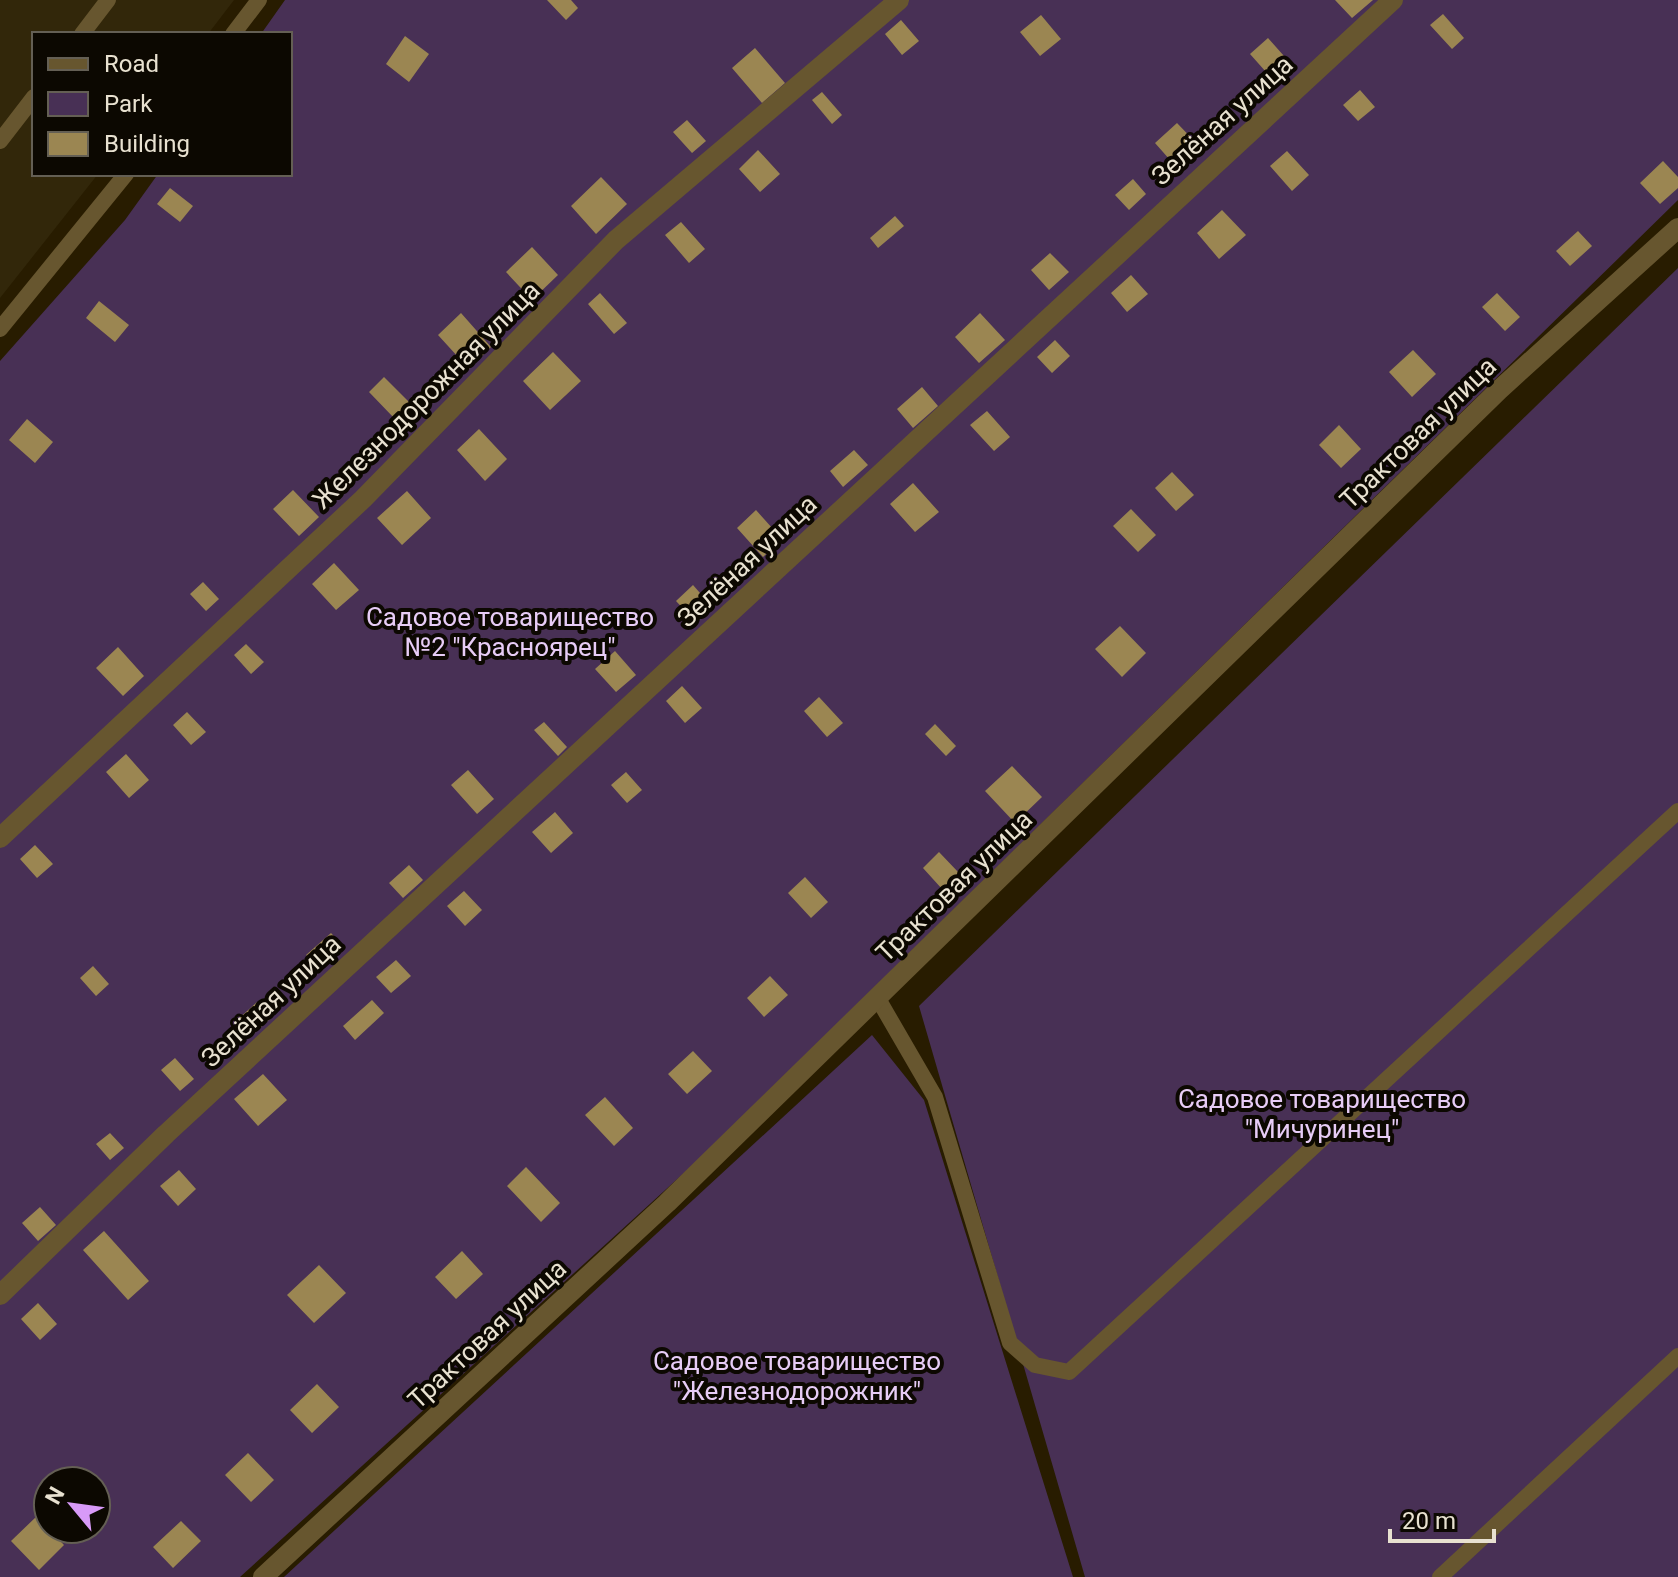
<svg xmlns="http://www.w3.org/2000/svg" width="1678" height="1577" viewBox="0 0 1678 1577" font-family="Roboto,sans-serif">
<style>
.built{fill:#32270a}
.green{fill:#483055;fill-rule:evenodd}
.building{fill:#9b8652}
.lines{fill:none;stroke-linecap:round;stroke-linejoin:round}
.lane{stroke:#67562f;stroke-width:16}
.street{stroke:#67562f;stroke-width:20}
.labels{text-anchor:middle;stroke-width:8;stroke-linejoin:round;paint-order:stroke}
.street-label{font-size:26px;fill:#e8e1d0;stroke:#0c0801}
.park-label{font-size:26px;fill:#e7ccf6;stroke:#0c0801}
</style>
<rect width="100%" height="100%" fill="#281c00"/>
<path class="built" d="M0 0H234L208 34H34V174H98L0 298Z"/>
<path class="green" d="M285 0H1678V200L696 1162 240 1577H0V361L125 220 158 174H290V34H261ZM48 1481H96V1529H48Z
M1678 268V1577H1085L919 1006Z
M872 1035 924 1100 1073 1577H284Z"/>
<path class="building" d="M547 0H571L578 8 566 20Z
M1335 0H1373L1352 18Z
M1443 14 1464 38 1452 49 1430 25Z
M1041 15 1061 39 1040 56 1020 32Z
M901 20 919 41 902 55 885 34Z
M405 36 429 54 409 82 386 64Z
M1268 38 1292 65 1274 81 1250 54Z
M755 48 785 83 762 103 732 68Z
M1360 90 1375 107 1358 121 1343 105Z
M822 92 842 115 832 124 812 100Z
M687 120 706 141 692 153 673 132Z
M1177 123 1201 148 1178 169 1155 143Z
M758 150 780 174 760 192 739 169Z
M1287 151 1309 175 1292 191 1270 166Z
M1663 161 1678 177V188L1660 204 1640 183Z
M601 177 627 204 596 234 571 206Z
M1133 179 1146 194 1129 210 1115 195Z
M170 188 193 206 180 222 157 204Z
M1222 210 1246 235 1219 259 1197 233Z
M895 216 904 226 878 248 870 238Z
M681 222 705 249 689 263 665 235Z
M1578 231 1592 246 1570 266 1556 251Z
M532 247 558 275 532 300 506 272Z
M1050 253 1069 272 1049 290 1031 270Z
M1131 275 1148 294 1127 312 1111 293Z
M600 293 627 323 614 334 588 304Z
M1497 293 1520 317 1505 331 1482 307Z
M99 301 129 325 115 342 86 318Z
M461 313 491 347 469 369 438 335Z
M980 313 1005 340 979 363 955 337Z
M1055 340 1070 356 1052 373 1037 357Z
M1413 350 1436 374 1412 397 1389 372Z
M553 352 581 381 550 410 523 381Z
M384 377 410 403 394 418 369 392Z
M922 387 938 406 913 428 897 409Z
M987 411 1010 437 994 451 970 425Z
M27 419 53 442 35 463 9 440Z
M1339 425 1361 449 1341 468 1319 445Z
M479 429 507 459 485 481 457 450Z
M854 450 868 465 843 487 830 471Z
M1172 472 1194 495 1176 511 1155 488Z
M913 483 939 512 915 532 890 504Z
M293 490 319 517 299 536 273 509Z
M407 491 431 518 402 545 377 518Z
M1131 509 1156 535 1138 552 1113 526Z
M756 510 782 539 763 557 737 528Z
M334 563 359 590 336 610 312 584Z
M203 582 219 599 206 611 190 594Z
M693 585 707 601 690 616 676 601Z
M1120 626 1146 653 1122 677 1095 649Z
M246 644 264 662 251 674 234 655Z
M118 647 144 676 123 696 96 668Z
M615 651 636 675 616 692 595 669Z
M682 686 702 708 685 723 666 701Z
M819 697 843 723 827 737 804 711Z
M187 712 206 732 191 745 173 725Z
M544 722 567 747 558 756 534 730Z
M935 724 956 746 946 756 925 734Z
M126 754 149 780 129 798 106 772Z
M1012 766 1042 797 1015 823 985 791Z
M468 770 494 799 477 814 451 785Z
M626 772 642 790 627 803 611 785Z
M555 812 573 833 551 853 532 832Z
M35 845 53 864 37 878 20 859Z
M939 852 959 873 942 889 923 868Z
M409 865 423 880 403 898 389 883Z
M805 877 828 902 811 918 788 893Z
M464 891 482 910 465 926 447 906Z
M331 933 344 947 320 969 306 955Z
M396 960 411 976 391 993 376 977Z
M93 966 109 984 96 996 80 978Z
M770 976 788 995 764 1017 747 998Z
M372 1000 384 1013 355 1040 343 1026Z
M257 1002 271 1018 250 1037 236 1021Z
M693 1051 712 1071 687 1094 668 1074Z
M175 1058 194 1079 180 1091 161 1070Z
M263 1074 287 1100 258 1126 234 1099Z
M605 1097 633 1128 614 1146 585 1115Z
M110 1133 124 1148 110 1160 96 1144Z
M526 1167 560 1203 541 1222 507 1186Z
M179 1170 196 1189 178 1206 160 1186Z
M40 1207 56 1225 38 1241 22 1223Z
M104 1231 149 1281 128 1300 83 1250Z
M462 1251 483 1274 456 1299 435 1277Z
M319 1265 346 1293 314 1323 287 1295Z
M38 1303 57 1324 40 1340 21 1319Z
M317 1384 339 1407 312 1433 290 1410Z
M248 1453 274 1480 251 1502 225 1475Z
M37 1516 64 1545 39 1570 11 1541Z
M181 1521 201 1541 173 1568 153 1547Z"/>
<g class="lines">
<path class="lane" d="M82 34 108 0
M233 34 259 0
M0 141 34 97
M0 329 126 174
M877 997 935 1097 1010 1343 1035 1365 1069 1372 1678 811
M1440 1577 1678 1356"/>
<path class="street" d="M0 838 363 499 616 240 899 0
M0 1295 166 1134 1393 0
M263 1577 667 1203 1499 390 1678 228"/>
</g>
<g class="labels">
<g class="street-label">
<text transform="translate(1222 120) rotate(-42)" y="9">Зелёная улица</text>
<text transform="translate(426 395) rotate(-45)" y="9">Железнодорожная улица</text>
<text transform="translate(1418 433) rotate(-44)" y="9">Трактовая улица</text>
<text transform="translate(747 561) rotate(-43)" y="9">Зелёная улица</text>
<text transform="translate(954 886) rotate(-44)" y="9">Трактовая улица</text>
<text transform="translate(271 1001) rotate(-43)" y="9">Зелёная улица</text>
<text transform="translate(487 1334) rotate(-43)" y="9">Трактовая улица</text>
</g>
<g class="park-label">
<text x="510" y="626">Садовое товарищество<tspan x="510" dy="30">№2 "Красноярец"</tspan></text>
<text x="1322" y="1108">Садовое товарищество<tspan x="1322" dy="30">"Мичуринец"</tspan></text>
<text x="797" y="1370">Садовое товарищество<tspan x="797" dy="30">"Железнодорожник"</tspan></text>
</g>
</g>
<rect x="32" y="32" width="260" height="144" fill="#0c0801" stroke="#645f54" stroke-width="2"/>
<rect x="48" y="58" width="40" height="12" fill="#67562f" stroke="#645f54" stroke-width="2"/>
<text x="104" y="72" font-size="24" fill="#e8e1d0">Road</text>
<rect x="48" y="92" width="40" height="24" fill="#483055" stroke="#645f54" stroke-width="2"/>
<text x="104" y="112" font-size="24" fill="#e8e1d0">Park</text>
<rect x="48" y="132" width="40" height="24" fill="#9b8652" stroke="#645f54" stroke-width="2"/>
<text x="104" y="152" font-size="24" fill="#e8e1d0">Building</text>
<g transform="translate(72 1505) rotate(299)"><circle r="38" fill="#0c0801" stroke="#645f54" stroke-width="2"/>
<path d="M0-6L14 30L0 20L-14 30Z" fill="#d89af8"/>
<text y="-12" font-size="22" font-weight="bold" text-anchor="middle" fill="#e8e1d0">N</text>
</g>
<path d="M1390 1529v12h104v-12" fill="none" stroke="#e8e1d0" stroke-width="4"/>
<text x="1402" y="1529" font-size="24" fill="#e8e1d0" stroke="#0c0801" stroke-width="6" paint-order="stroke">20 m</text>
</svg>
